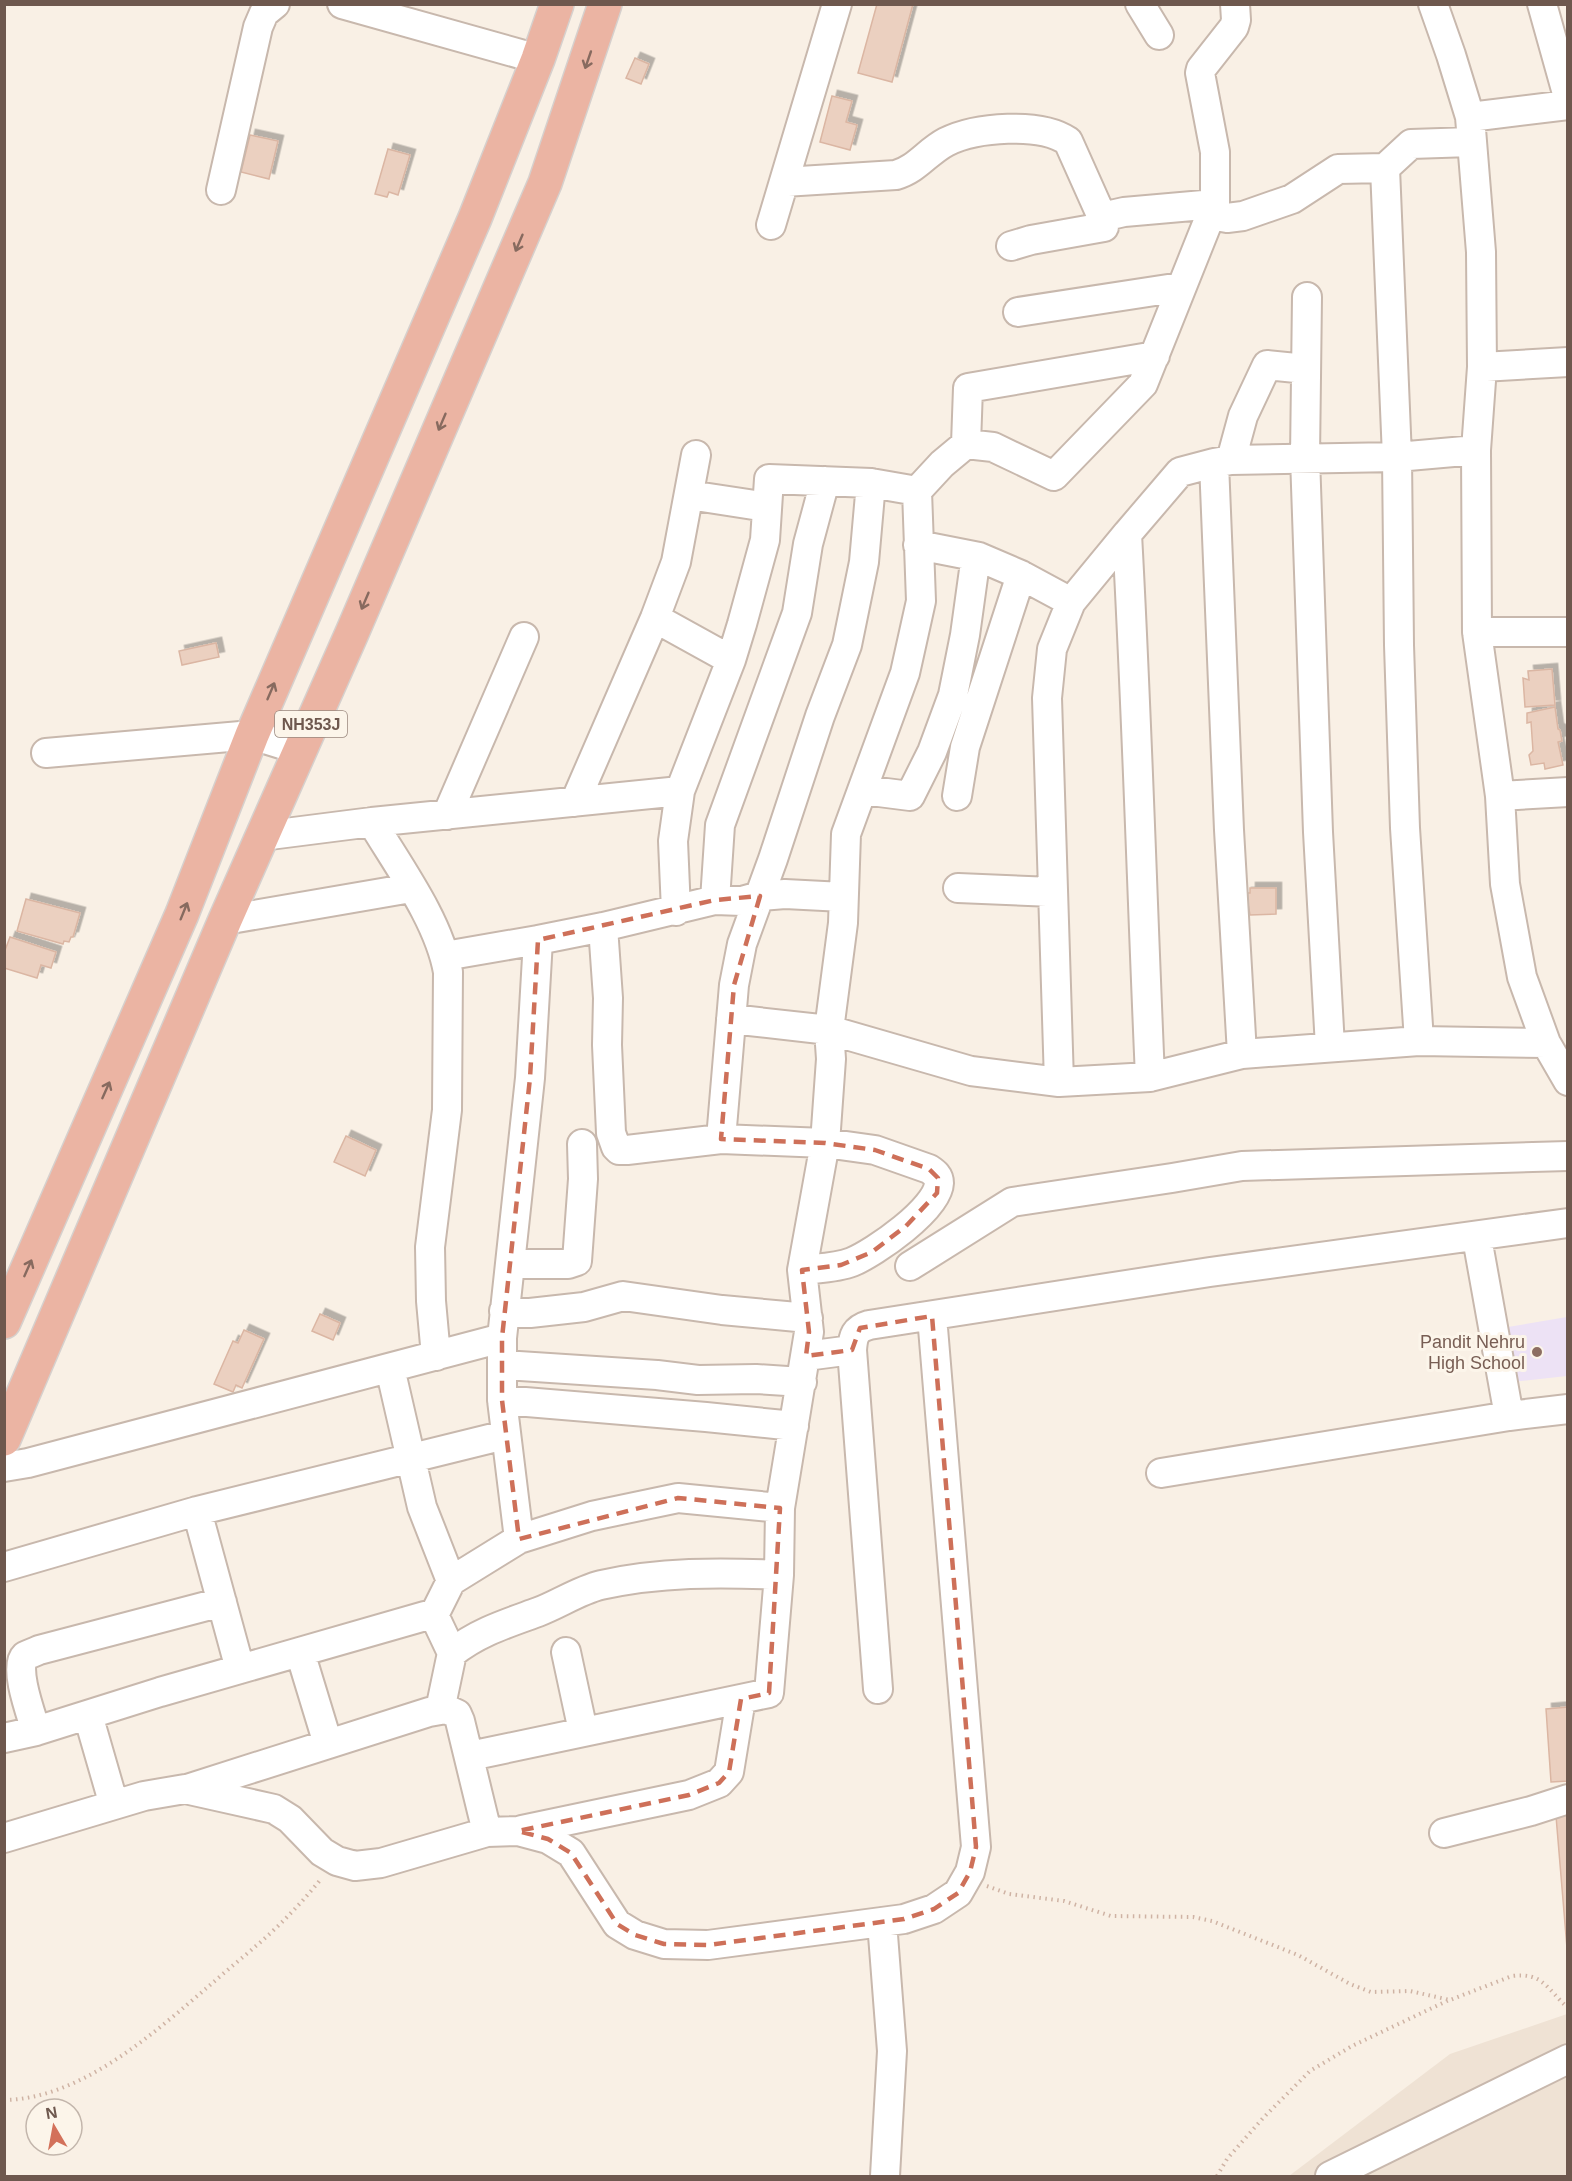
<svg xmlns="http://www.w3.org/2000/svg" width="1572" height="2181" viewBox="0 0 1572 2181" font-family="Arial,sans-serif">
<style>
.residential{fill:#efe2d4}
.education{fill:#ede2f5}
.building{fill:#ebd0c0;stroke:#dbb6a3;stroke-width:1.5;filter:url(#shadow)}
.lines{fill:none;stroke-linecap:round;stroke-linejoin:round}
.minor-casing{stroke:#c8b8ad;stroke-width:32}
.highway-casing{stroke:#d6d0cd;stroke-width:36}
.path{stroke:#cfb3a4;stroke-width:4;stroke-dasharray:1.5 4.5;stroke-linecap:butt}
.minor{stroke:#fff;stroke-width:28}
.highway{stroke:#ebb4a3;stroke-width:33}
.oneway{stroke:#876a5f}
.marked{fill:none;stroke:#ce7059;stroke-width:4.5;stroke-dasharray:12 8;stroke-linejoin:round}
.education-dot{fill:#8d6e63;stroke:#fcf5ea;stroke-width:2}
.labels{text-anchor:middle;stroke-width:6;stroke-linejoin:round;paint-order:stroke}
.shield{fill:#fcf5ea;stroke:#99877d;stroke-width:1.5}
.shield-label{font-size:16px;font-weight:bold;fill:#6e584e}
.education-label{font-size:18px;fill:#785e54;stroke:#fcf5ea;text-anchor:end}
</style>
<defs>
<filter id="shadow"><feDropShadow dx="5.5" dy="-5.5" stdDeviation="0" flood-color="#0004"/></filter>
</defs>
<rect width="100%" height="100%" fill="#f9f0e5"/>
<path class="residential" d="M1567 2014V2176H1289L1450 2054Z"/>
<path class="education" d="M1567 1317V1376L1512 1382 1502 1328Z"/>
<path class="building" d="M877 4H913L892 82 858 73Z
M635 58 649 64 641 84 626 78Z
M832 96 852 101 846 122 857 125 850 150 820 142Z
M250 135 278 141 269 179 241 172Z
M388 149 410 155 398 195 389 192 387 197 375 194Z
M216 643 219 657 182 665 179 651Z
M1552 669 1555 705 1525 707 1523 678 1529 680 1528 671Z
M1555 707 1558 729 1560 730 1562 741 1558 742 1563 765 1545 769 1544 763 1531 765 1529 755 1533 751 1531 722 1527 723V713Z
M1250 888H1276V914L1250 915 1246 893H1250Z
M26 899 80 913 73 937H71L69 942 64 941 63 944 17 931Z
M10 937 56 952 51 968 41 965 37 978 4 968V953Z
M346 1136 376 1150 365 1176 334 1162Z
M320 1314 340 1323 333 1340 312 1331Z
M244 1330 264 1339 242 1388 236 1385 233 1392 214 1384 233 1341 238 1343Z
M1568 1707V1781L1551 1782 1546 1709Z
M1554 1792H1568V1949L1567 1948Z"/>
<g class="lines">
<defs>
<path id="minor" d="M342 4 538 59
M1140 4 1159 35
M1433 4 1451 55 1470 117 1481 252 1482 367 1476 450 1477 632 1500 796 1505 884 1522 977 1546 1043 1568 1081
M1542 4 1568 97
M1470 117 1568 105
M784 182 896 175C917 169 927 152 946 142 976 127 1040 122 1068 141L1102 217 1124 212 1215 204
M221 190 258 27 264 13 275 4
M1210 215 1227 218 1243 216 1292 199 1338 169 1385 168
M771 225 837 4
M1011 246 1031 240 1104 227 1102 217
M1307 297 1305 457 1318 832 1330 1047
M1018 312 1181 287
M1482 367 1568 362
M966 444 968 388 1155 356
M1231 460 1243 416 1267 365 1306 369
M917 491 942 464 966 444 993 447 1054 476 1143 384 1215 204V152L1200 73 1201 69 1234 27 1236 20 1235 4
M689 495 767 507
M979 557 1021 575 1071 602
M655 618 731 660
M1477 632H1568
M46 753 252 735 300 750
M863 790 910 796 932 752 953 695 965 635 974 570 979 557 918 545
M957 796 965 747 1021 575
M1500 796 1568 792
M575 802 655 618 676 562 696 455
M447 815 524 637
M372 822C399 867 439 921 448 972L447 1110 430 1247 431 1301 436 1356
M262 836 372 822 680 791 731 660 742 624 765 540 769 479 871 483 917 491 921 601 905 673 846 834 843 923 829 1030 831 1059 825 1143 802 1270 809 1332 780 1508 779 1575 769 1693 470 1756
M958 888 1053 892
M715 900 720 825 797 613 808 544 825 481
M676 911 673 841 680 791
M225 920 411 888
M603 927 608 998 607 1045 611 1133 616 1147 619 1150H627L721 1139
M445 956 538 940
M731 1019 829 1030 971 1071 1059 1082 1150 1077 1242 1054 1419 1041 1546 1043
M1419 1041 1405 828 1399 645 1397 457 1385 168 1411 144 1471 142
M1242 1054 1229 830 1214 463 1231 460 1397 457 1476 450
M1150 1077C1142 896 1137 715 1127 534L1180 472 1214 463
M1059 1082 1047 698 1052 649 1071 602 1127 534
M1479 1249 1509 1416
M510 1264H568L577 1261 583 1179 582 1144
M910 1266 1012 1202 1172 1178 1242 1166 1568 1156
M802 1270C819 1268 837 1268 852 1262 874 1253 938 1209 939 1183 939 1176 935 1173 929 1169L875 1150 825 1143 721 1139 734 985 742 944 773 859 820 716 847 645 864 562 871 483
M504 1311 530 1313 584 1307 623 1296 722 1310 808 1318
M852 1350 878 1689
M806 1356 852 1350C853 1336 855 1329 869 1325L1210 1272 1568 1223
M503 1365 657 1375 698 1380 756 1379 802 1382
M390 1368 422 1507 451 1581
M502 1400 706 1417 794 1426
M4 1467 28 1463 502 1338
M1161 1473 1509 1416 1568 1409
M197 1511 240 1669
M519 1539 502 1400V1338L530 1078 538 940 603 927 715 900 742 901 760 896 785 894 843 897
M4 1567 197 1511 505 1435
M434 1615 451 1581 519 1539 592 1516 678 1498 780 1508
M300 1652 328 1744
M566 1652 583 1731
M440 1710 452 1653C478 1632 508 1623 538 1612 559 1604 580 1590 601 1585 659 1572 720 1572 779 1575
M88 1715 114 1805
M36 1731C32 1717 13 1667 25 1656 29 1654 35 1652 39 1650L222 1602
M4 1738 36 1731 160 1692 425 1616 434 1615 452 1653
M187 1789 429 1712 446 1709 457 1714 460 1721 487 1832
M522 1830 689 1795 719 1783 729 1772 741 1699
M1444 1833 1531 1811 1568 1799
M4 1838 144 1796 185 1789 274 1809 290 1819 322 1852 337 1861 355 1866 381 1863 487 1832 518 1831 548 1839 571 1853 617 1924 635 1935 664 1944 708 1945 904 1919 934 1909 958 1893 970 1872 976 1847 932 1316
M882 1922 892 2051 885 2176
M1330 2176 1568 2059"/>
<path id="highway" d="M4 1322 182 914 252 735 475 218 538 59 557 4
M4 1439 225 920 352 633 545 183 605 4"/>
</defs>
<use href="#minor" class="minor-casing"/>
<use href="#highway" class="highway-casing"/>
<path class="path" d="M987 1886 1009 1894 1064 1901 1111 1916 1193 1917 1212 1921 1298 1955 1350 1984 1371 1992 1410 1991 1450 2000 1512 1976C1543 1972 1547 1989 1568 2008
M4 2100C81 2099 154 2033 209 1986 235 1963 264 1941 288 1916 300 1904 311 1891 322 1878
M1217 2176 1227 2159 1264 2117 1310 2071 1352 2046 1449 2000"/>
<use href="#minor" class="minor"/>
<use href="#highway" class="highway"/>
</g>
<defs><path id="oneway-shaft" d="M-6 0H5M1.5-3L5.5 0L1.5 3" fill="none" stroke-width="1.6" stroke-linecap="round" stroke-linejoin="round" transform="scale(1.5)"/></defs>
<g class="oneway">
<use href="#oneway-shaft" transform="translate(588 60) rotate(109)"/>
<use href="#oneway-shaft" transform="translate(519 243) rotate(113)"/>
<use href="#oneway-shaft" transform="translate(442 422) rotate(113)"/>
<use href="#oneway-shaft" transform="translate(365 601) rotate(113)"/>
<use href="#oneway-shaft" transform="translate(271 691) rotate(-67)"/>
<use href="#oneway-shaft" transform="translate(184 911) rotate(-68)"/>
<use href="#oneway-shaft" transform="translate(106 1090) rotate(-66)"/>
<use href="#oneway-shaft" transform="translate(28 1268) rotate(-66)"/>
</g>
<path class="marked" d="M760 896 734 985 721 1139 825 1143 875 1150 929 1169 938 1178 937 1193 906 1226 872 1252 841 1265 802 1270 809 1332 806 1356 852 1350 860 1328 932 1316 976 1847 970 1872 958 1893 934 1909 904 1919 708 1945 664 1944 635 1935 617 1924 571 1853 548 1839 518 1831 689 1795 719 1783 729 1772 741 1699 769 1693 780 1508 678 1498 519 1539 502 1400V1338L530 1078 538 940 715 900Z"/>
<circle class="education-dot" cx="1537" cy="1352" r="6"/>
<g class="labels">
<rect class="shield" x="275" y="711" width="72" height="26" rx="4.5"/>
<g class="shield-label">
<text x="311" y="730">NH353J</text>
</g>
<g class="education-label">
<text x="1525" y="1348">Pandit Nehru<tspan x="1525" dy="21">High School</tspan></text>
</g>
</g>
<rect width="1572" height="2181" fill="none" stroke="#6e584e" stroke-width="12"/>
<g transform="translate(54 2127) rotate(350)"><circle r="28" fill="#fcf5ea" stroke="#c3b6ac" stroke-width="1.5"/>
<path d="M0-4.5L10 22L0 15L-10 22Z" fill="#d3715a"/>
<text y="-9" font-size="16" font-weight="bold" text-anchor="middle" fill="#6e584e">N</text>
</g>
</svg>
